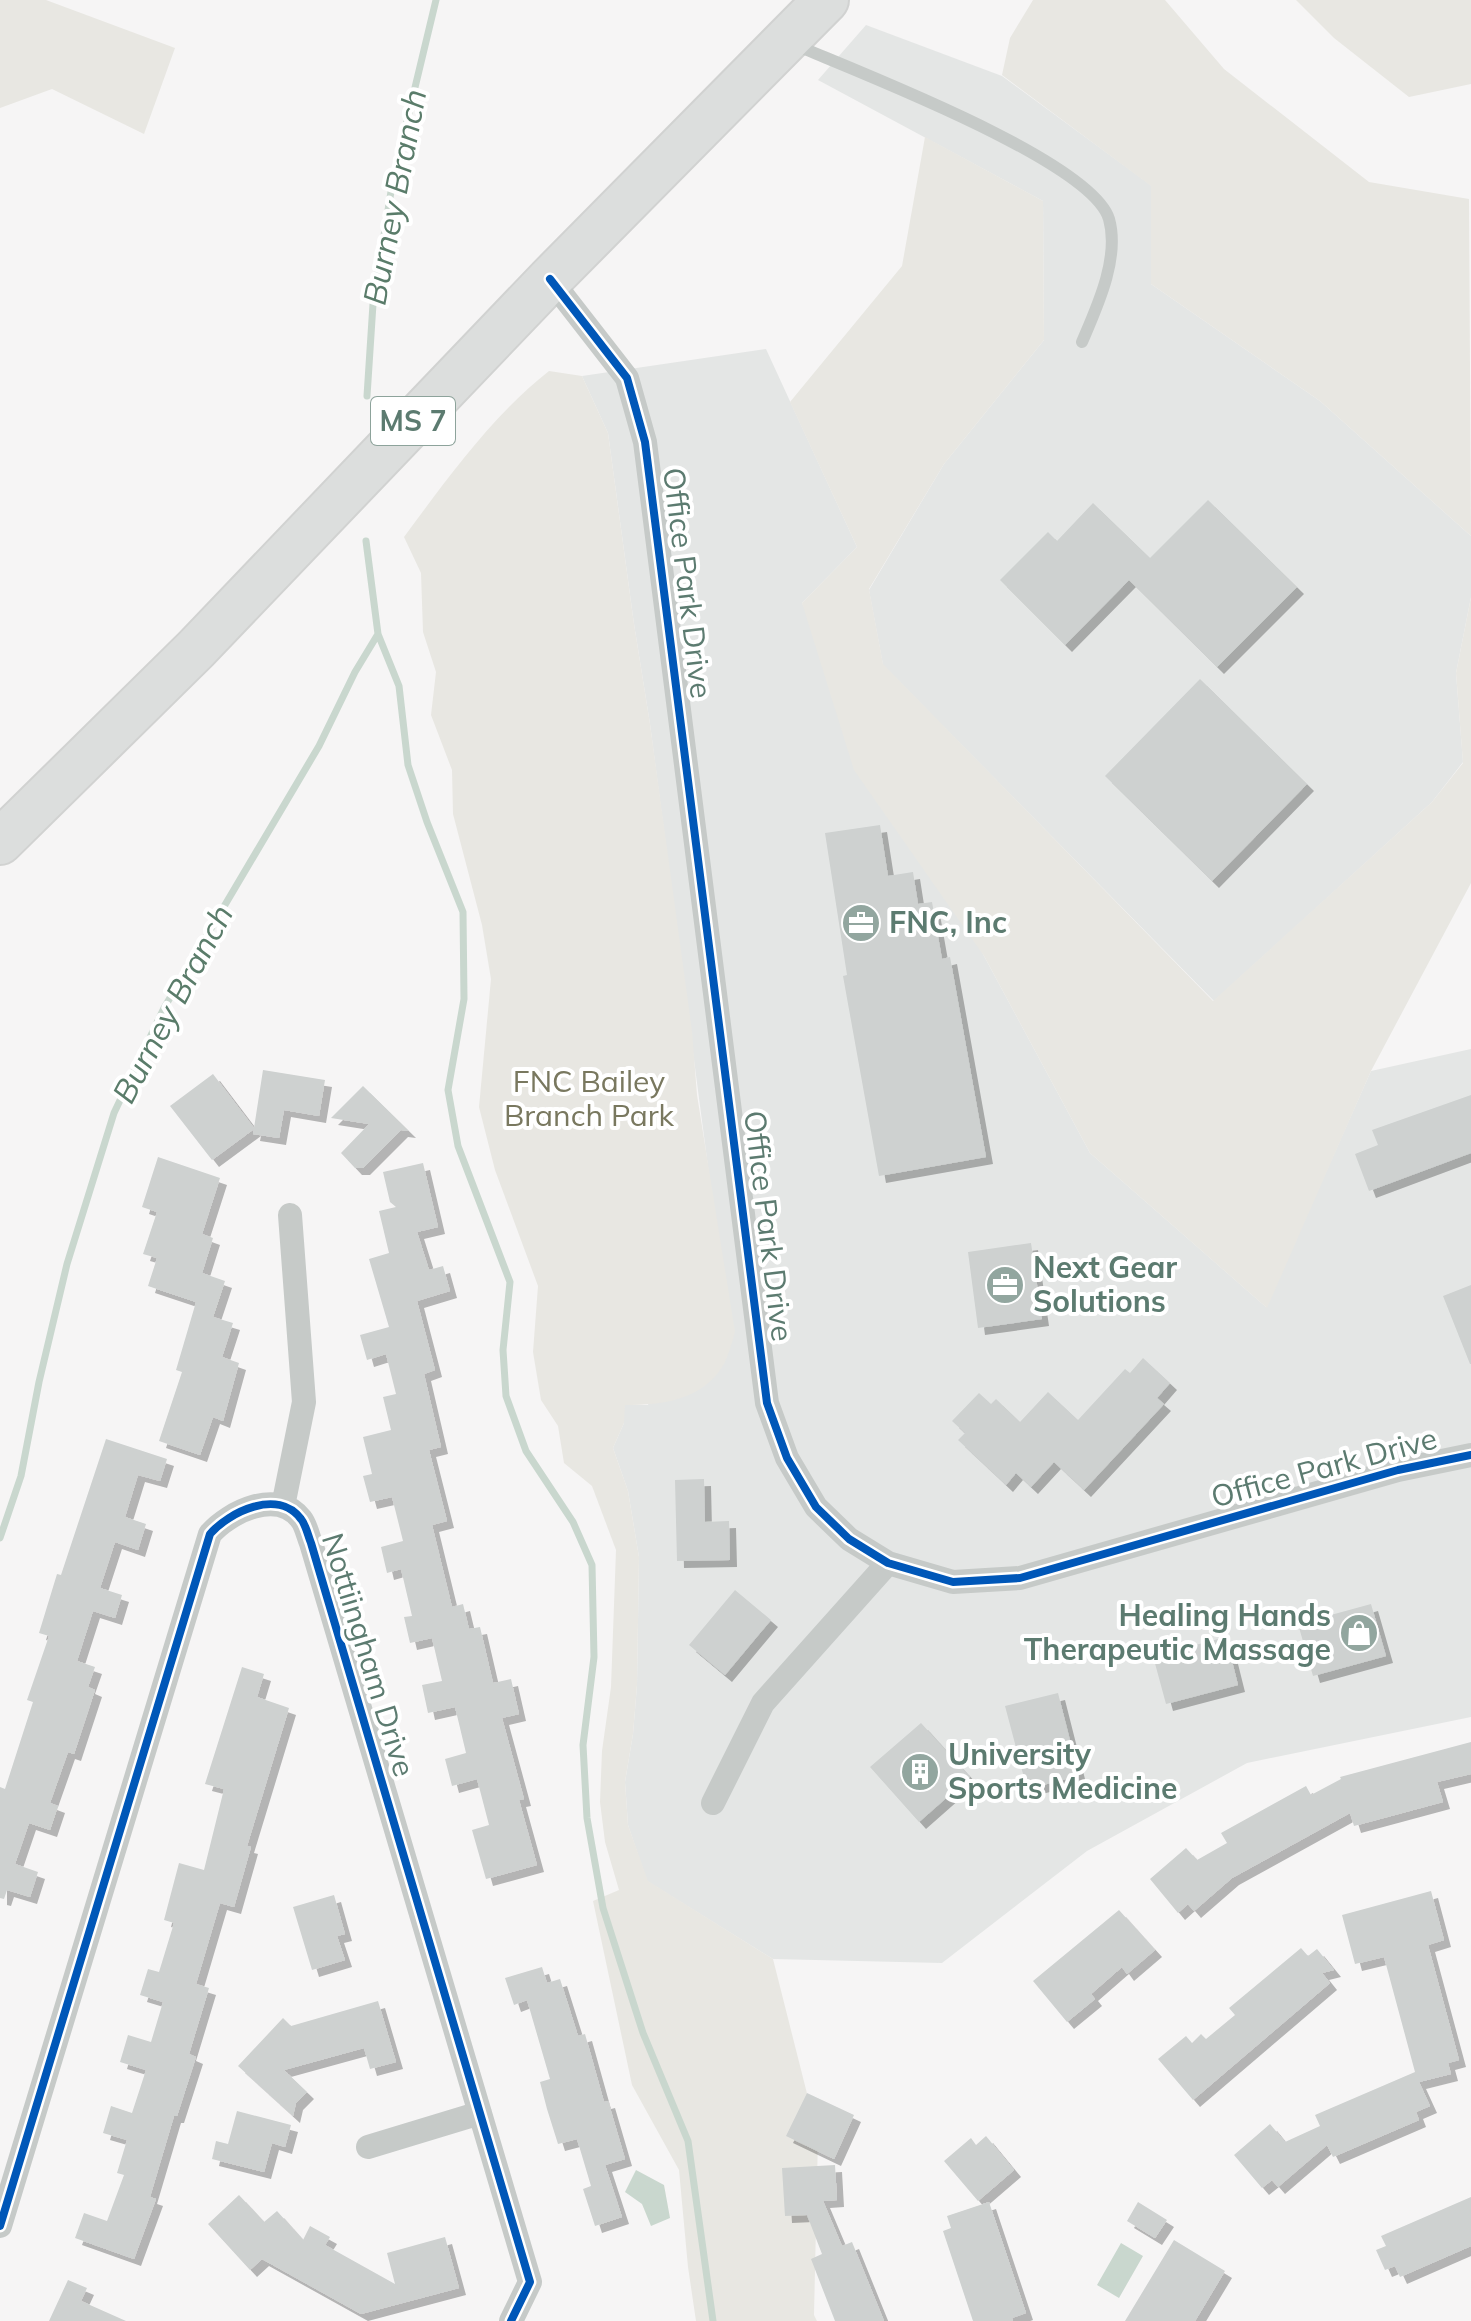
<svg xmlns="http://www.w3.org/2000/svg" width="1471" height="2321" viewBox="0 0 1471 2321" font-family="Mulish,sans-serif">
<style>
.built{fill:#e4e6e5}
.green{fill:#e8e7e2}
.water{fill:#c9d7ce}
.lines{fill:none;stroke-linecap:round;stroke-linejoin:round}
.stream{stroke:#c9d7ce;stroke-width:7}
.building{fill:#ced1d0;filter:url(#shadow)}
.highway-casing{stroke:#d1d2d1;stroke-width:48}
.lane{stroke:#c6cac8;stroke-width:12}
.street{stroke:#c6cac8;stroke-width:24}
.highway{stroke:#dcdedd;stroke-width:44}
.cycleway-casing{stroke:#fff;stroke-width:13}
.cycleway{stroke:#0057b8;stroke-width:8}
.labels{text-anchor:middle;stroke-width:8;stroke-linejoin:round;paint-order:stroke}
.shield{fill:#fff;stroke:#8da39b;stroke-width:2}
.shield-label{font-size:28px;font-weight:bold;fill:#5c7b70}
.street-label{font-size:30px;fill:#5c7b70;stroke:#fff}
.poi-label{font-size:30px;font-weight:bold;fill:#5c7b70;stroke:#fff;text-anchor:start}
.park-label{font-size:30px;fill:#79785f;stroke:#fff}
.water-label{font-size:32px;font-style:italic;fill:#5a7c6a;stroke:#fff}
</style>
<defs>
<filter id="shadow"><feDropShadow dx="7" dy="7" stdDeviation="0" flood-color="#0004"/></filter>
</defs>
<rect width="100%" height="100%" fill="#f6f5f5"/>
<path class="built" d="M866 25 1002 76 1152 186 1151 284 1320 401 1471 536V597L1456 673 1463 762 1432 802 1214 1001 883 665 869 590 944 464 1044 340 1043 201 818 80Z
M766 349 857 547 802 603 984 956 1090 1153 1266 1307 1371 1071 1471 1049V1717L1247 1763 1087 1851 942 1963 773 1959 647 1881 628 1825 625 1782 633 1734 637 1685 639 1557 628 1491 613 1448 624 1423V1405H648L710 1182 650 724 634 624 608 433 582 376Z"/>
<path class="green" d="M0 0H46L175 48 144 134 52 89 0 108Z
M1033 0H1165L1224 69 1369 182 1469 199 1471 536 1320 401 1151 284V186L1002 75 1010 38Z
M1296 0H1471V84L1409 97 1334 38Z
M925 137 1043 201 1044 340 944 464 869 589 883 664 1213 1001 1432 802 1463 763 1456 673 1471 597V883L1371 1071 1267 1308 1090 1153 984 956 854 770 802 603 857 547 790 402 902 266Z
M549 371 582 376 608 433 634 624 650 724 692 1031 697 1095 735 1332C732 1342 729 1353 725 1362 705 1400 663 1405 625 1405L624 1423 613 1448 628 1491 639 1557 637 1685 633 1734 625 1782 628 1825 648 1881 773 1959 818 2137 814 2315 817 2321H696L688 2267 679 2170 632 2085 593 1901 619 1890 605 1842 600 1802 602 1751 611 1687 616 1550 592 1486 564 1463 558 1426 541 1400 533 1352 538 1286 495 1170 479 1107 491 979 482 925 453 814 452 770 431 715 436 672 423 632 421 573 404 537C447 479 492 416 549 371Z"/>
<path class="water" d="M636 2170 664 2185 670 2218 651 2226 642 2204 625 2192Z
M1121 2243 1143 2256 1119 2298 1097 2285Z"/>
<g class="lines">
<path class="stream" d="M367 396 373 304 393 179 436 0
M366 541 378 634 399 686 408 765 427 822 463 912 464 999 448 1090 458 1146 510 1282 503 1350 506 1396 526 1451 573 1522 592 1565 594 1657 583 1745 587 1818 603 1908 643 2033 688 2141 713 2321
M0 1538 21 1476 39 1382 67 1264 114 1113 164 1008 319 746 355 672 378 634"/>
</g>
<path class="building" d="M1208 500 1297 587 1217 667 1129 580 1065 645 1000 580 1048 532 1057 541 1093 503 1150 558Z
M1200 679 1307 784 1212 881 1105 776Z
M880 825 888 876 913 872 918 904 932 902 942 959 950 957 986 1157 879 1176 843 976 847 975 825 833Z
M263 1070 325 1080 319 1116 284 1110 279 1138 253 1134 254 1129 212 1160 170 1106 213 1074 254 1128Z
M363 1086 409 1131 401 1130 363 1168H355L341 1153 369 1124 331 1118Z
M1471 1095V1153L1369 1191 1355 1154 1378 1145 1372 1130Z
M158 1157 220 1178 202 1234 213 1238 202 1273 225 1281 213 1317 233 1323 222 1357 239 1363 223 1421 213 1417 200 1455 159 1441 182 1372 176 1370 196 1302 148 1286 157 1258 143 1254 157 1212 142 1207Z
M423 1163 438 1227 417 1232 429 1270 443 1266 450 1291 417 1301 435 1370 424 1374 441 1447 429 1450 447 1521 432 1525 452 1607 463 1604 469 1629 480 1627 493 1683 511 1679 519 1714 502 1718 524 1799 519 1800 537 1865 486 1879 472 1830 489 1825 477 1779 452 1786 445 1759 466 1753 455 1707 428 1713 422 1685 442 1681 432 1638 410 1643 404 1617 412 1616 401 1569 387 1573 381 1547 403 1541 392 1497 370 1502 363 1476 372 1474 363 1437 391 1430 383 1397 396 1394 386 1354 367 1360 360 1335 389 1327 369 1259 389 1253 379 1211 396 1207 390 1202 383 1172Z
M1031 1243 1042 1319 978 1328 968 1252Z
M1471 1285V1364H1470L1443 1296Z
M1143 1358 1170 1383 1157 1398 1164 1404 1084 1490 1054 1462 1031 1487 1016 1473 1006 1485 958 1440 965 1433 952 1421 979 1393 991 1404 996 1399 1020 1422 1048 1392 1078 1420 1125 1369 1130 1373Z
M106 1439 167 1459 160 1481 138 1475 125 1517 146 1524 138 1550 115 1542 100 1588 122 1595 115 1618 93 1611 77 1661 95 1667 88 1687 95 1690 74 1754 68 1752 50 1803 58 1806 50 1830 29 1823 15 1864 38 1872 30 1897 7 1890 4 1899 0 1898V1787L5 1789 33 1702 27 1700 49 1636 39 1633 57 1574 61 1575Z
M704 1479 705 1522 729 1521 730 1560 677 1561 675 1480Z
M735 1590 771 1620 725 1675 689 1645Z
M1371 1604 1386 1656 1313 1676 1298 1624Z
M1226 1637 1238 1685 1166 1704 1153 1656Z
M242 1667 264 1674 257 1697 289 1708 247 1846 251 1847 234 1907 220 1903 196 1984 209 1988 189 2054 196 2057 177 2116H174L150 2197 156 2199 134 2259 75 2238 84 2213 107 2221 124 2175 117 2173 127 2140 103 2133 111 2106 132 2113 146 2070 120 2062 128 2035 151 2042 163 2002 140 1995 148 1969 159 1972 174 1923 164 1920 179 1863 204 1870 224 1789 205 1784Z
M1058 1693 1079 1776 1027 1789 1005 1706Z
M921 1723 970 1777 919 1822 870 1767Z
M1471 1742V1774L1437 1782 1443 1802 1354 1826 1350 1813 1232 1878 1194 1911 1188 1904 1178 1913 1150 1879 1186 1848 1197 1860 1227 1843 1221 1833 1306 1786 1311 1795 1341 1779 1340 1777Z
M1431 1891 1444 1940 1428 1945 1459 2060 1448 2063 1451 2074 1419 2082 1430 2106 1416 2112 1419 2120 1333 2157 1327 2145 1278 2187 1272 2180 1262 2188 1234 2155 1270 2124 1285 2142 1320 2126 1315 2115 1415 2072 1384 1957 1355 1964 1342 1915Z
M334 1895 345 1934 337 1936 345 1960 312 1970 293 1907Z
M1119 1910 1155 1950 1127 1974 1122 1967 1091 1994 1095 1999 1067 2022 1033 1981Z
M1301 1948 1308 1956 1317 1949 1334 1970 1322 1973 1330 1983 1193 2100 1158 2059 1186 2036 1192 2043 1201 2034 1206 2039 1235 2015 1229 2008Z
M542 1967 547 1983 560 1979 578 2036 585 2034 604 2102 608 2101 625 2159 605 2165 622 2217 595 2226 583 2189 591 2186 577 2139 558 2144 547 2109 540 2082 550 2079 527 2000 514 2005 505 1978Z
M378 2001 396 2062 370 2069 364 2048 284 2070 307 2092 296 2103 293 2116 238 2066 283 2018 291 2026Z
M807 2093 854 2115 834 2159 786 2136Z
M237 2111 291 2125 285 2147 272 2143 264 2172 212 2159 216 2141 228 2144Z
M986 2136 1014 2170 978 2201 944 2161 971 2138 976 2145Z
M835 2165 837 2200 823 2201 842 2246 852 2242 884 2321H835L811 2259 822 2254 807 2215 785 2216 782 2168Z
M239 2195 264 2222 277 2211 303 2240 310 2226 330 2237 325 2245 395 2284 387 2253 445 2237 459 2288 361 2314 262 2259 250 2270 208 2224Z
M1471 2197V2246L1400 2277 1395 2266 1385 2270 1376 2250 1386 2246 1381 2236Z
M989 2202 1026 2313 1012 2318 1013 2321H973L943 2231 951 2228 947 2216Z
M1138 2202 1167 2220 1155 2238 1127 2221Z
M1174 2240 1225 2271 1195 2321H1125Z
M68 2280 87 2288 81 2301 126 2321H49Z"/>
<g class="lines">
<defs>
<path id="highway" d="M0 842 196 649 550 279 826 0"/>
</defs>
<use href="#highway" class="highway-casing"/>
<path class="lane" d="M793 44C853 70 1091 160 1109 219 1120 258 1097 307 1082 342"/>
<path class="street" d="M550 279 627 378 645 442 767 1403 787 1458 816 1507 849 1539 888 1563 953 1582 1020 1578 1398 1470 1471 1455
M283 1506 304 1402 290 1215
M713 1803 763 1703 888 1563
M368 2147 480 2113
M0 2226 210 1534C229 1512 278 1488 301 1519 306 1525 308 1536 311 1543L530 2282 511 2321"/>
<use href="#highway" class="highway"/>
<defs>
<path id="cycleway" d="M550 279 627 378 645 442 767 1403 787 1458 816 1507 849 1539 888 1563 953 1582 1020 1578 1398 1470 1471 1455
M0 2226 210 1534C229 1512 278 1488 301 1519 306 1525 308 1536 311 1543L530 2282 511 2321"/>
</defs>
<use href="#cycleway" class="cycleway-casing"/>
<use href="#cycleway" class="cycleway"/>
</g>
<defs>
<symbol id="office-disc" viewBox="-11 -11 22 22"><circle r="9.5" fill="#92a69f" stroke="#fff"/><path d="M-6-3h4V-5.5h4V-3h4V5H-6ZM-1-4.5V-3h2v-1.5ZM-6 0V1H6V0Z" fill="#fff"/></symbol>
<symbol id="shop-disc" viewBox="-11 -11 22 22"><circle r="9.5" fill="#92a69f" stroke="#fff"/><path d="M-5-2.5h2.3a2.7 3.5 0 0 1 5.4 0H5L5.5 6h-11ZM-1.5-2.5h3a1.5 2.3 0 0 0-3 0Z" fill="#fff"/></symbol>
<symbol id="building-disc" viewBox="-11 -11 22 22"><circle r="9.5" fill="#92a69f" stroke="#fff"/><path d="M-4-6H4V6H1V3H-1V6H-4ZM-2.5-4.3h1.7v1.8h-1.7ZM.8-4.3h1.7v1.8H.8ZM-2.5-1h1.7V.8h-1.7ZM.8-1h1.7V.8H.8Z" fill="#fff"/></symbol>
</defs>
<g fill-rule="evenodd">
<use href="#office-disc" x="839" y="901" width="44" height="44"/>
<use href="#office-disc" x="983" y="1263" width="44" height="44"/>
<use href="#shop-disc" x="1337" y="1611" width="44" height="44"/>
<use href="#building-disc" x="898" y="1750" width="44" height="44"/>
</g>
<g class="labels">
<rect class="shield" x="371" y="397" width="84" height="48" rx="6"/>
<g class="shield-label">
<text x="413" y="431">MS 7</text>
</g>
<g class="street-label">
<text transform="translate(687 583) rotate(83)" y="10">Office Park Drive</text>
<text transform="translate(768 1226) rotate(83)" y="10">Office Park Drive</text>
<text transform="translate(1324 1468) rotate(-15)" y="10">Office Park Drive</text>
<text transform="translate(368 1655) rotate(73)" y="10">Nottiingham Drive</text>
</g>
<g class="poi-label">
<text x="889" y="933">FNC, Inc</text>
<text x="1033" y="1278">Next Gear<tspan x="1033" dy="34">Solutions</tspan></text>
<text x="1331" y="1626" text-anchor="end">Healing Hands<tspan x="1331" dy="34">Therapeutic Massage</tspan></text>
<text x="948" y="1765">University<tspan x="948" dy="34">Sports Medicine</tspan></text>
</g>
<g class="park-label">
<text x="589" y="1092">FNC Bailey<tspan x="589" dy="34">Branch Park</tspan></text>
</g>
<g class="water-label">
<text transform="translate(395 197) rotate(-79)" y="11">Burney Branch</text>
<text transform="translate(173 1004) rotate(-62)" y="11">Burney Branch</text>
</g>
</g>
</svg>
